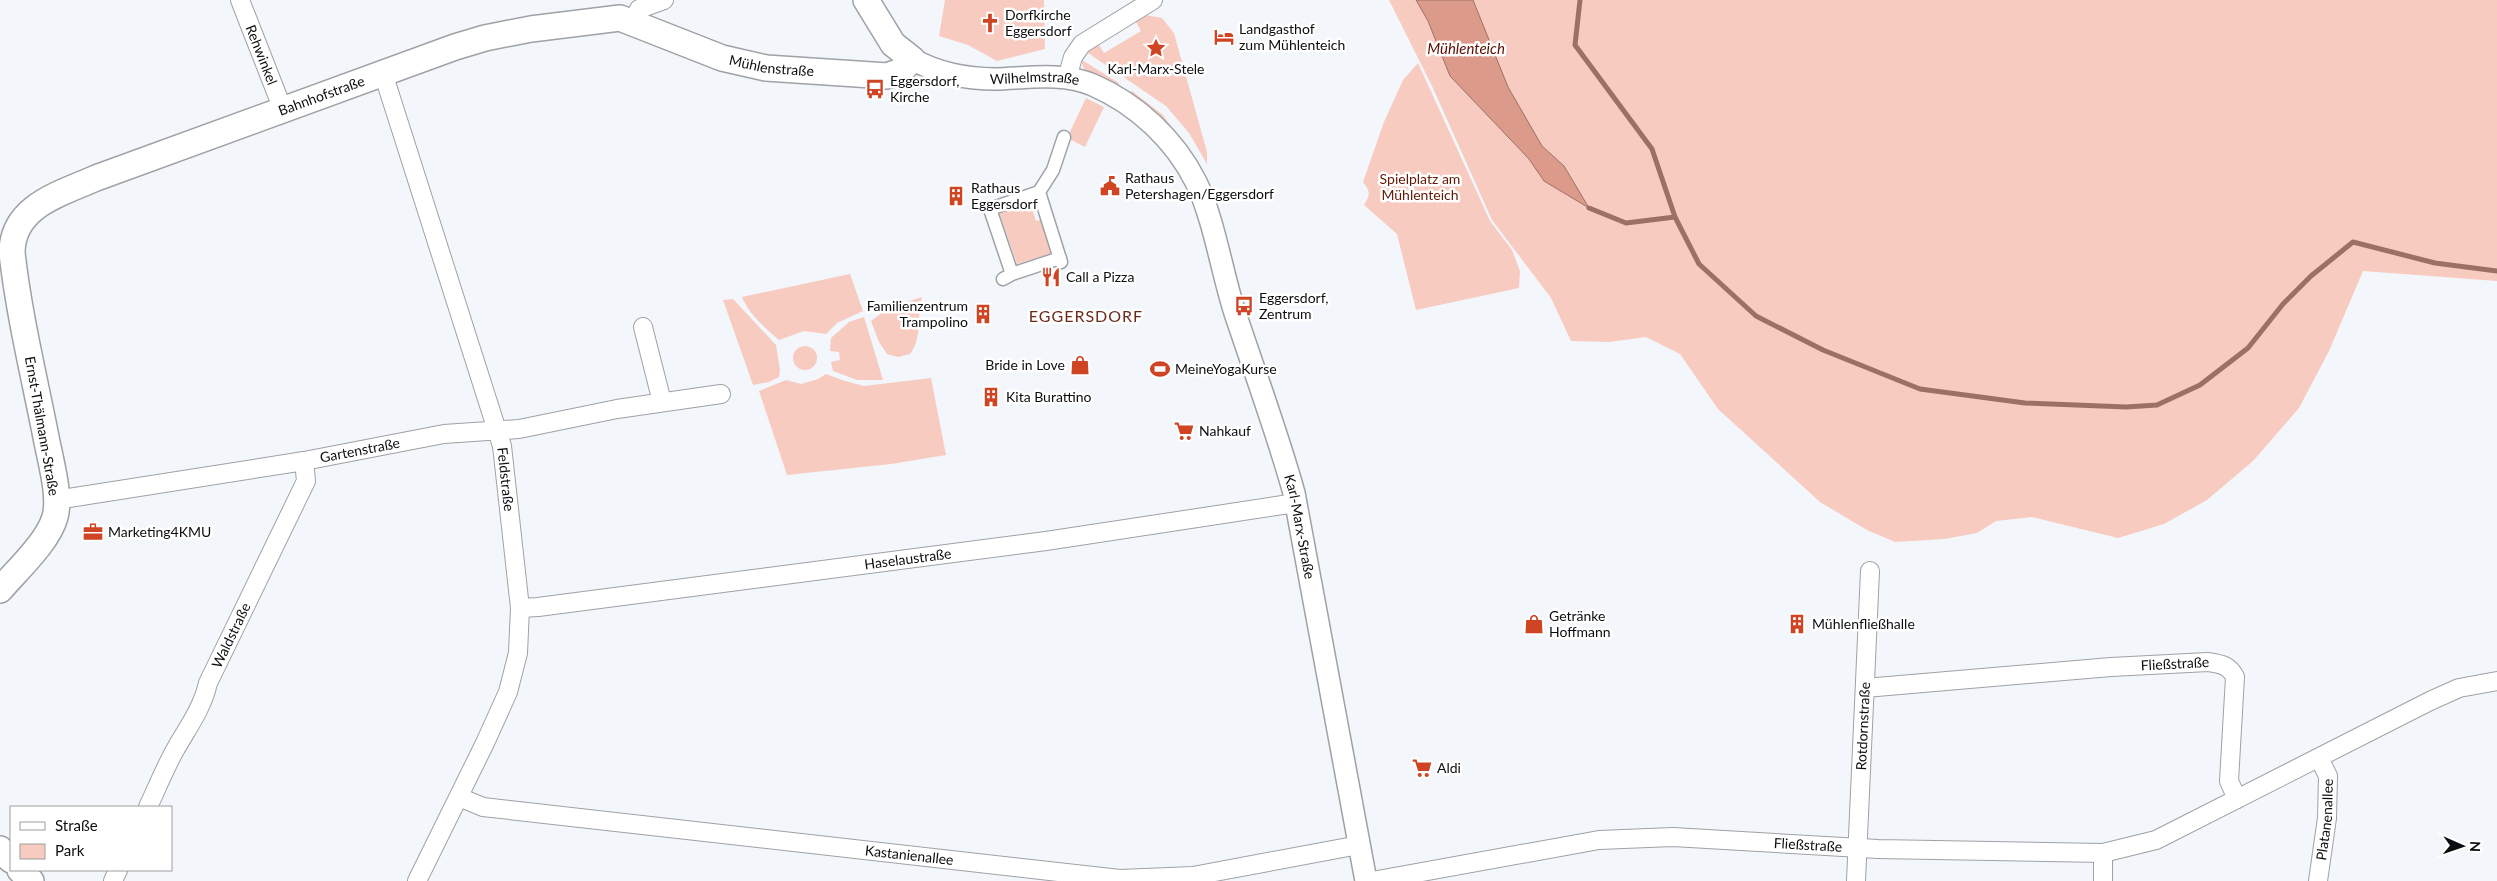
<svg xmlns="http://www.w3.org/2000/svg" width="2497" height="881" viewBox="0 0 2497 881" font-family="Lato,sans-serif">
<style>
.green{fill:#f8cbc0}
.water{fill:#db9a8a;stroke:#9d7065}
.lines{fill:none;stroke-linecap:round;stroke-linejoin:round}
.stream{stroke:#9d7065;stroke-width:5}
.pedestrian-casing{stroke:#9ea1a6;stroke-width:15}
.minor-casing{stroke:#9ea1a6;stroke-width:20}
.tertiary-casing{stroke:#9ea1a6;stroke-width:24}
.secondary-casing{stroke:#9ea1a6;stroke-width:28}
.pedestrian{stroke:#fff;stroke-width:12}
.minor{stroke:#fff;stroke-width:18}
.tertiary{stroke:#fff;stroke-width:21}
.secondary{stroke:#fff;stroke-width:25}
.labels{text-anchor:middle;stroke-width:5;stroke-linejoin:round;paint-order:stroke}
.poi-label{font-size:14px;fill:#0c0d0f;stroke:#fff;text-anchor:start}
.street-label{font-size:14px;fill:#0c0d0f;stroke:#fff}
.park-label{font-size:14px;fill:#641805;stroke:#fff}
.water-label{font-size:15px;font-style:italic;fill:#5a0e00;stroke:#fff}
.quarter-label{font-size:16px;letter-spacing:1px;fill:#6d2a1a;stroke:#fff}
</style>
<rect width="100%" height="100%" fill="#f3f6fb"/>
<path class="green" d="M945 0H1044L1045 49 997 61 968 45 939 36Z
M1389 0H1416L1428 21 1450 76 1529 159 1544 181 1564 166 1542 146 1507 87 1473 0H2497V281L2363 271 2329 351 2299 408 2253 461 2207 500 2164 524 2118 538 2032 517 1996 521 1977 533 1944 539 1895 542 1867 530 1820 502 1718 409 1680 354 1646 337 1609 342 1571 341 1551 298 1492 220 1432 86Z
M1145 15 1162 18 1174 33 1207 152V164L1189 133 1166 106 1085 51 1097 42 1104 53 1141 31 1135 20Z
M1082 60 1119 83 1117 88C1104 82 1081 76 1082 60Z
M1418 63 1490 221 1512 250 1520 271 1519 288 1416 310 1397 234 1364 205C1370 195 1371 192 1363 182L1384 122 1403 80Z
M1132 91 1163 115 1188 150 1129 93Z
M1086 98 1104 107 1085 147 1067 138Z
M1029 199 1036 221 1045 219 1056 252 1017 264 998 209Z
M850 274 863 311 837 323 826 334 804 331 779 340C764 327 749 314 742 297Z
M922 297C916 318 923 337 910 354L898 357 887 354 879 342 871 321 888 308Z
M733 299 776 345 780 370 779 377 769 382 753 385 723 300Z
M864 317 883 380H857L833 371 831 362 840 360 839 352 830 351 831 338 849 322Z
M793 358a12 12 0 1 1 24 0a12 12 0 1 1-24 0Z
M826 374 845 381 864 386 931 378 946 455 891 464 787 475 759 391 786 380 801 384 818 379Z"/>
<path class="water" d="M1416 0H1473L1508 87 1542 146 1564 166 1589 208 1544 181 1529 159 1450 76 1428 21Z"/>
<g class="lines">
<path class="stream" d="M1580 0 1575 45 1652 149 1675 217 1699 264 1756 316 1823 350 1920 389 2025 403 2126 407 2157 405 2200 385 2248 348 2283 304 2311 276 2353 242 2435 263 2497 271
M1589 208 1626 223 1675 217"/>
<defs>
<path id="pedestrian" d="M1061 262 1039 192 1053 170 1064 137
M1012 274 1060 258
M1003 279 1012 274 990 209 1039 192"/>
<g id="minor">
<path id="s1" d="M240 0 283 110"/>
<path d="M633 21 639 9 664 0"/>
<path id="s2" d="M383 73 502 446 520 608 518 653 508 692 485 743 417 881"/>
<path d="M1067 78 1073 57 1082 44 1153 0"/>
<path d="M643 327 662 402"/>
<path id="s3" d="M56 500 304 461 444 434 519 429 617 409 721 394"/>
<path id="s4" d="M520 608 538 607 1046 541 1296 503"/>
<path id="s5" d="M1865 688 2111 667 2208 662C2221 664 2229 665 2235 677L2229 781 2237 799"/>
<path id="s6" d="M459 797 483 807 1120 879 1193 876 1359 845"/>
<path id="s7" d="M148 807C157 788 165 768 175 750 188 727 202 709 208 683L306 481 304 461"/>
<path d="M2103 853V881"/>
<path d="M113 881 118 870"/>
<path id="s8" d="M1372 881 1599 840 1673 837 1878 849 2103 853 2156 840 2430 701 2459 688 2497 681"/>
<path id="s9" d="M1856 881 1870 571"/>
<path id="s10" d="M2318 881 2327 818 2328 776 2319 758"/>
</g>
<g id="tertiary">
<path id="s11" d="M912 59C937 73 967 79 996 79 1027 78 1063 72 1093 85 1137 104 1175 140 1196 182 1214 219 1222 273 1235 313 1255 373 1277 432 1294 493L1366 881"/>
</g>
<g id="secondary">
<path id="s12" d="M0 590C17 570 48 542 55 517 61 496 50 459 46 437 34 376 19 315 12 253 12 206 60 194 96 178L455 47 485 38 531 29 620 18 722 58 766 68 887 76 901 71 912 59 893 44 866 0"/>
<path d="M0 849 11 860"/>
<path d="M20 870 31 881"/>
</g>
</defs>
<use href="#pedestrian" class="pedestrian-casing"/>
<use href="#minor" class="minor-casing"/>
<use href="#tertiary" class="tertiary-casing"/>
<use href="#secondary" class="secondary-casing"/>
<use href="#pedestrian" class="pedestrian"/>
<use href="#minor" class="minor"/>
<use href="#tertiary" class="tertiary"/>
<use href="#secondary" class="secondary"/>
</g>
<defs>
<symbol id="church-bare" viewBox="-9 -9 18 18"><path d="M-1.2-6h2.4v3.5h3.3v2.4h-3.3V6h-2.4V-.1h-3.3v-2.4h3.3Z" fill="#cf4524" stroke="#fff" stroke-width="2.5" paint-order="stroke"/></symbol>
<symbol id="hotel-bare" viewBox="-9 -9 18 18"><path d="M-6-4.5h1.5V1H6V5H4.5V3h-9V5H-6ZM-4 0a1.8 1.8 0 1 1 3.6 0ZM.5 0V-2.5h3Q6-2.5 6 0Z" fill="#cf4524" stroke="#fff" stroke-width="2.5" paint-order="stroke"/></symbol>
<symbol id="sight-bare" viewBox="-9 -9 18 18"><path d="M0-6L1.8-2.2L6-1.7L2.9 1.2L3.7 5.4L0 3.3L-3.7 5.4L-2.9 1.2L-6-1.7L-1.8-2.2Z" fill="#cf4524" stroke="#fff" stroke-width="2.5" paint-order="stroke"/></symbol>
<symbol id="bus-bare" viewBox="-9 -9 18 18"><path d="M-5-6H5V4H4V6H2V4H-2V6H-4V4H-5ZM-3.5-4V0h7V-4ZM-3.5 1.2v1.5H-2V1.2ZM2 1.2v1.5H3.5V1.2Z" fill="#cf4524" stroke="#fff" stroke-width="2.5" paint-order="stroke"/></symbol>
<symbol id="civic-bare" viewBox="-9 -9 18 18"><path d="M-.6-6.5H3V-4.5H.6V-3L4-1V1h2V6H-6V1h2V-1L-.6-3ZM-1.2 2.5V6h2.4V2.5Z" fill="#cf4524" stroke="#fff" stroke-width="2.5" paint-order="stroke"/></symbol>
<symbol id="building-bare" viewBox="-9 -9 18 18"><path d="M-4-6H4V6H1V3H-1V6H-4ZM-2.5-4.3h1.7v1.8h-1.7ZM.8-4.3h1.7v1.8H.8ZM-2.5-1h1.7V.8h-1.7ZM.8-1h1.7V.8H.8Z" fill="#cf4524" stroke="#fff" stroke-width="2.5" paint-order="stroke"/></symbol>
<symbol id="restaurant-bare" viewBox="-9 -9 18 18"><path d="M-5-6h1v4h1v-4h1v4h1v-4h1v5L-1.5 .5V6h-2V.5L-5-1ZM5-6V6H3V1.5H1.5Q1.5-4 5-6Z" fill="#cf4524" stroke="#fff" stroke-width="2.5" paint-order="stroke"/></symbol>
<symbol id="shop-bare" viewBox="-9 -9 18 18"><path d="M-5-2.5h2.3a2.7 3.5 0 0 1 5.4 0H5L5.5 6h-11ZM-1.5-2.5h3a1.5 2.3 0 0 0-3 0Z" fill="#cf4524" stroke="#fff" stroke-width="2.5" paint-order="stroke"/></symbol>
<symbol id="stadium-bare" viewBox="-9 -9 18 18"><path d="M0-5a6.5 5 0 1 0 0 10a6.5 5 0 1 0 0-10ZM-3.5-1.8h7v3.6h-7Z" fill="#cf4524" stroke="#fff" stroke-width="2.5" paint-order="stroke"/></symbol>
<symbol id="supermarket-bare" viewBox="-9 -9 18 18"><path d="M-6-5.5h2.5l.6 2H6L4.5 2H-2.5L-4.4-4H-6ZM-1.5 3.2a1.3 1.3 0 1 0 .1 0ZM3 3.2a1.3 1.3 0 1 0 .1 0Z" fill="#cf4524" stroke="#fff" stroke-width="2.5" paint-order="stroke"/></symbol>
<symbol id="office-bare" viewBox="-9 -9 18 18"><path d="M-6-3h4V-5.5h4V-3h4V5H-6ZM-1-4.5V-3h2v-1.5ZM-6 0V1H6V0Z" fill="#cf4524" stroke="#fff" stroke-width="2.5" paint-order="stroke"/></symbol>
</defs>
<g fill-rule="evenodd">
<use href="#church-bare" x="976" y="9" width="28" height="28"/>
<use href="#hotel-bare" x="1210" y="23" width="28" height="28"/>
<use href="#sight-bare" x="1142" y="34" width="28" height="28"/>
<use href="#bus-bare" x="861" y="75" width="28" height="28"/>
<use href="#civic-bare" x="1096" y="172" width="28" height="28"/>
<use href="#building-bare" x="942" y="182" width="28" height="28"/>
<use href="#restaurant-bare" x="1037" y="263" width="28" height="28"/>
<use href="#bus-bare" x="1230" y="292" width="28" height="28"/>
<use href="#building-bare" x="969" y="300" width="28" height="28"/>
<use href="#shop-bare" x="1066" y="351" width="28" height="28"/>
<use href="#stadium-bare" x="1146" y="355" width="28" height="28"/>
<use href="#building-bare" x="977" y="383" width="28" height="28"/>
<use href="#supermarket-bare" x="1170" y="417" width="28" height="28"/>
<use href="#office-bare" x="79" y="518" width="28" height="28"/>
<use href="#shop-bare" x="1520" y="610" width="28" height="28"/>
<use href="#building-bare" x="1783" y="610" width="28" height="28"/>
<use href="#supermarket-bare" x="1408" y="754" width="28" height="28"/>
</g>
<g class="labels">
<g class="poi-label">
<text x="1005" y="20">Dorfkirche<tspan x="1005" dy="16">Eggersdorf</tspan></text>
<text x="1239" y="34">Landgasthof<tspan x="1239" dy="16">zum Mühlenteich</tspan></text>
<text x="1156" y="74" text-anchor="middle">Karl-Marx-Stele</text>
<text x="890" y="86">Eggersdorf,<tspan x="890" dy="16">Kirche</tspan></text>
<text x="1125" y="183">Rathaus<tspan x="1125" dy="16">Petershagen/Eggersdorf</tspan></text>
<text x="971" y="193">Rathaus<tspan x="971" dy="16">Eggersdorf</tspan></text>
<text x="1066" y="282">Call a Pizza</text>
<text x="1259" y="303">Eggersdorf,<tspan x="1259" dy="16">Zentrum</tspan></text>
<text x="968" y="311" text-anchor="end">Familienzentrum<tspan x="968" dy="16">Trampolino</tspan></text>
<text x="1065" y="370" text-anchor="end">Bride in Love</text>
<text x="1175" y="374">MeineYogaKurse</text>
<text x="1006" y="402">Kita Burattino</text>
<text x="1199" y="436">Nahkauf</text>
<text x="108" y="537">Marketing4KMU</text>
<text x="1549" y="621">Getränke<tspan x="1549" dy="16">Hoffmann</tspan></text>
<text x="1812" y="629">Mühlenfließhalle</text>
<text x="1437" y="773">Aldi</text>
</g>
<g class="street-label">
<text dy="5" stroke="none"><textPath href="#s1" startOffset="59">Rehwinkel</textPath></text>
<text dy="5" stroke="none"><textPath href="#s12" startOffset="1191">Mühlenstraße</textPath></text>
<text dy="5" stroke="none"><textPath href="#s11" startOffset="126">Wilhelmstraße</textPath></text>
<text dy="5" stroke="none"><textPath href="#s12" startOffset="721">Bahnhofstraße</textPath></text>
<text transform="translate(42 426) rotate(80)" y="5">Ernst-Thälmann-Straße</text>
<text dy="5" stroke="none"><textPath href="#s3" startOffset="308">Gartenstraße</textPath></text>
<text dy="5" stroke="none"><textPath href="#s2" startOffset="425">Feldstraße</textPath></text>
<text dy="5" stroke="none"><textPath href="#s11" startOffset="690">Karl-Marx-Straße</textPath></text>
<text dy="5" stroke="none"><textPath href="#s4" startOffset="391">Haselaustraße</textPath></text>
<text dy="5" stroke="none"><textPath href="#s7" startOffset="191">Waldstraße</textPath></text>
<text dy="5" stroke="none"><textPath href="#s5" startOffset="311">Fließstraße</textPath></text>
<text dy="5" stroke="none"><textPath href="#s9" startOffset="155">Rotdornstraße</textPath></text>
<text dy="5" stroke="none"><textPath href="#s10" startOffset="62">Platanenallee</textPath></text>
<text dy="5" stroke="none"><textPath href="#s8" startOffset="440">Fließstraße</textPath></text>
<text dy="5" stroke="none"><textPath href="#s6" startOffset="455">Kastanienallee</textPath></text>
</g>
<g class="park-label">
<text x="1420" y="184">Spielplatz am<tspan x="1420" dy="16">Mühlenteich</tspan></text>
</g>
<g class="water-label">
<text x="1466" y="54">Mühlenteich</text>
</g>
<g class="quarter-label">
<text x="1086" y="322">EGGERSDORF</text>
</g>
</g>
<rect x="10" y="806" width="162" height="65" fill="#ffffff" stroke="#9e9e9f"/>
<rect x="20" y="822" width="25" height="8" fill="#ffffff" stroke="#9e9e9f"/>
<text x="55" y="831" font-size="15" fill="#0c0d0f">Straße</text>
<rect x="20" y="844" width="25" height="15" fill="#f8cbc0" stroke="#9e9e9f"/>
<text x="55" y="856" font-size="15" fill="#0c0d0f">Park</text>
<g transform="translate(2462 846) rotate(92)" stroke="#ffffff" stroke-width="4" paint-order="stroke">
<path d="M0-4L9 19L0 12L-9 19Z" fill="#0c0d0f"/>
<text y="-8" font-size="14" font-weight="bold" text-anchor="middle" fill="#0c0d0f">N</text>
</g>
</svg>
